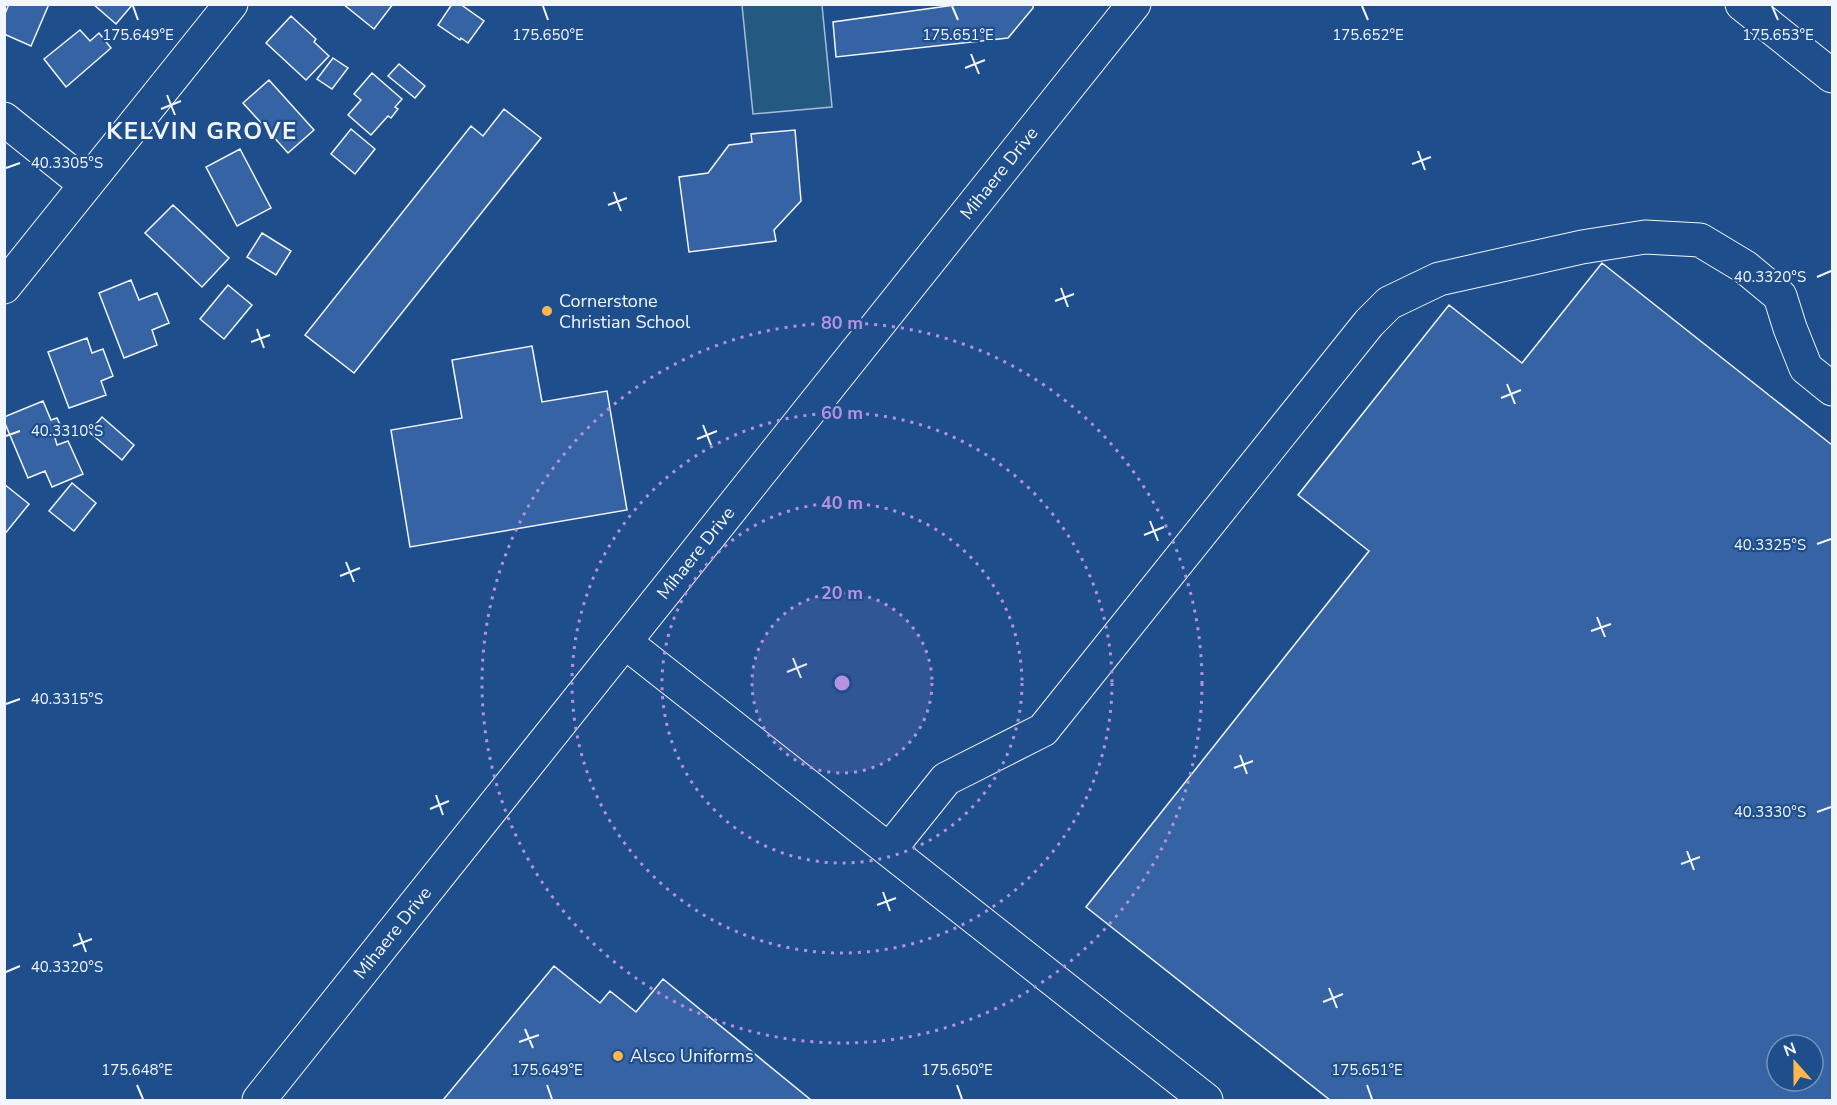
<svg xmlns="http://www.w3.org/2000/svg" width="1837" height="1105" viewBox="0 0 1837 1105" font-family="'Nunito Sans',sans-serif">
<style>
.green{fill:#245a82;stroke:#a8bbd7;stroke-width:1.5}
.building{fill:#3563a3;stroke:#f2f6ff;stroke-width:1.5;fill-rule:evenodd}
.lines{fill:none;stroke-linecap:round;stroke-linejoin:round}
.minor-casing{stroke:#f2f6ff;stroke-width:35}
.major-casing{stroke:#f2f6ff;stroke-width:35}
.minor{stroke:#1f4e8c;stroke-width:33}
.major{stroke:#1f4e8c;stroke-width:33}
.ticks{fill:none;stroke:#f2f6ff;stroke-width:2}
.ring{fill:none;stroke:#b691df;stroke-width:3;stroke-dasharray:3 6}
.poi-dot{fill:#ffb74d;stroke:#1f4e8c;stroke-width:2}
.labels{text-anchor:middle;stroke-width:4.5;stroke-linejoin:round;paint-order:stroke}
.street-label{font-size:18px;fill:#f2f6ff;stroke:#1f4e8c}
.poi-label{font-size:18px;fill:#f2f6ff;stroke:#1f4e8c;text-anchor:start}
.district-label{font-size:24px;font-weight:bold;letter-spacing:1.5px;fill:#f2f6ff;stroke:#1f4e8c}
.ticks-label{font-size:15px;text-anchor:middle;fill:#f2f6ff;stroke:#1f4e8c;stroke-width:4.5;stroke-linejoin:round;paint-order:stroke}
.centre{fill:#b691df;stroke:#1f4e8c;stroke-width:3}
.ring-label{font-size:18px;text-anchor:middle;font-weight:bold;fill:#b691df;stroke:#1f4e8c;stroke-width:4.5;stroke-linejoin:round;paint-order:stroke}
</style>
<rect width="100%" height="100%" fill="#1f4e8c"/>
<path class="green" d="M742 5H822L832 107 753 114Z"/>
<path class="building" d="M9 4H49L31 46 4 34V16Z
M93 4H133L116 24Z
M343 4H393L374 29Z
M452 4H460L484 21 468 43 461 38 460 40 438 25Z
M962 4H1033V8L1008 38 836 57 833 22Z
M291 16 316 39 314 42 329 56 306 80 266 43Z
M80 30 90 41 99 33 111 48 66 87 44 59Z
M333 58 348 68 332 89 317 79Z
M399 64 425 86 415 98 388 76Z
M372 73 402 99 395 107 398 109 391 118 388 116 371 135 348 115 361 100 354 94Z
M269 80 314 130 288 153 243 103Z
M504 109 541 138 354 373 305 335 471 126 483 136Z
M351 129 375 149 355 174 331 154Z
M795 130 801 201 774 230 776 241 689 252 679 177 708 173 729 145 752 142 751 134Z
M240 149 271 208 237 226 206 167Z
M173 205 229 258 202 287 145 233Z
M262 233 291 251 276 275 247 257Z
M1602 263 1832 445V1100H1330L1086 907 1369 551 1298 495 1449 305 1522 363ZM1777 1045H1813V1081H1777Z
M131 280 139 300 157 293 169 323 152 330 157 345 124 358 99 293Z
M228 285 252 305 224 339 200 319Z
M87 338 92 353 103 349 113 376 101 381 106 395 69 408 48 352Z
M532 346 542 402 607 391 627 510 410 547 391 430 462 418 452 360Z
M43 401 51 420 57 418 64 434 55 438 57 445 68 441 83 474 52 487 45 471 28 478 4 421V417Z
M102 417 134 445 122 460 89 432Z
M72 483 96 503 74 531 49 511Z
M4 484 29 504 4 535Z
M554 966 600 1003 610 991 636 1012 663 979 811 1100H443Z"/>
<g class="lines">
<defs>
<path id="minor" d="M4 119 86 185
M4 287 231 4
M625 642 1206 1100
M889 850 946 779 1043 730 1369 323 1389 303 1439 279 1582 247 1645 237 1700 240 1745 267 1780 296 1790 328 1806 368 1832 389"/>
<g id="major">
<path d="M1742 4 1832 76"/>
<path id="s1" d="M259 1100 1134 4"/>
</g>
</defs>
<use href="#minor" class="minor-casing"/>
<use href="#major" class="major-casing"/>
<use href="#minor" class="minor"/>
<use href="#major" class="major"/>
</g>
<path class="ticks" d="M133 6 138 20M543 6 548 20M952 6 958 20M1362 6 1368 20M1772 6 1778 20M971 54 979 74M965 68 985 60M167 95 175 115M161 109 181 101M1418 151 1425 170M1412 164 1431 157M6 168 20 163M614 192 621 211M608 205 627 198M1817 277 1831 271M1061 288 1068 307M1055 301 1074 294M257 329 264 348M251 342 270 335M1507 384 1515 404M1501 398 1521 390M703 425 711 445M6 436 20 431M697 439 717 431M1150 521 1158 541M1144 535 1164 527M1817 544 1831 539M346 562 354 582M340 576 360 568M1597 617 1605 637M1591 631 1611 624M793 658 801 678M787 672 807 664M6 704 20 699M1240 755 1247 774M1234 768 1253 761M436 795 443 815M430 809 449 801M1817 812 1831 807M1687 851 1694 870M1681 864 1700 857M883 892 890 911M877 905 896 898M79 933 86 952M73 946 92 939M6 972 20 966M1329 988 1337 1008M1323 1002 1343 994M525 1029 533 1048M519 1042 539 1035M137 1085 143 1099M547 1085 552 1099M957 1085 962 1099M1367 1085 1372 1099"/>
<circle cx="842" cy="683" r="90" fill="#b691df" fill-opacity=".12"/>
<g class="ring">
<circle cx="842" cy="683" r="90"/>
<circle cx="842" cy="683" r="180"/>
<circle cx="842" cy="683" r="270"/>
<circle cx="842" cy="683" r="360"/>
</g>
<g class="poi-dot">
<circle cx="547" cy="311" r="6"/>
<circle cx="618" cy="1056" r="6"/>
</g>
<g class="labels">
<g class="street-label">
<text dy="6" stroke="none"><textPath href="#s1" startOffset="1186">Mihaere Drive</textPath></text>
<text dy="6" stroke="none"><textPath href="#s1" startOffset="700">Mihaere Drive</textPath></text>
<text dy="6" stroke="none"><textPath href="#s1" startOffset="214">Mihaere Drive</textPath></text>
</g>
<g class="poi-label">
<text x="559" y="307">Cornerstone<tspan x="559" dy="21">Christian School</tspan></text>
<text x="630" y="1062">Alsco Uniforms</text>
</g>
<g class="district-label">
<text x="202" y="139">KELVIN GROVE</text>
</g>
</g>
<g class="ticks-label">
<text x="1778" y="40">175.653°E</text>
<text x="138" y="40">175.649°E</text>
<text x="548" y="40">175.650°E</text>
<text x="958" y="40">175.651°E</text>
<text x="1368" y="40">175.652°E</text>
<text x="67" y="168">40.3305°S</text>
<text x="1770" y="282">40.3320°S</text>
<text x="67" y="436">40.3310°S</text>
<text x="1770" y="550">40.3325°S</text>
<text x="67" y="704">40.3315°S</text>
<text x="1770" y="817">40.3330°S</text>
<text x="67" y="972">40.3320°S</text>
<text x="137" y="1075">175.648°E</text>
<text x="547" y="1075">175.649°E</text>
<text x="957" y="1075">175.650°E</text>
<text x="1367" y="1075">175.651°E</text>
</g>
<circle cx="842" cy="683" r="9" class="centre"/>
<g class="ring-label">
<text x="842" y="329">80 m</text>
<text x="842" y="419">60 m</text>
<text x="842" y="509">40 m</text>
<text x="842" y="599">20 m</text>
</g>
<rect width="1837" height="1105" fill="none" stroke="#f2f6ff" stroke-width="12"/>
<g transform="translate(1795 1063) rotate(339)"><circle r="28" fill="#1f4e8c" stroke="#7391ba" stroke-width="1.5"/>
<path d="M0-4.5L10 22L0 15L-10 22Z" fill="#ffb74d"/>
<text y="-9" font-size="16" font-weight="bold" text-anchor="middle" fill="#f2f6ff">N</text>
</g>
</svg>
